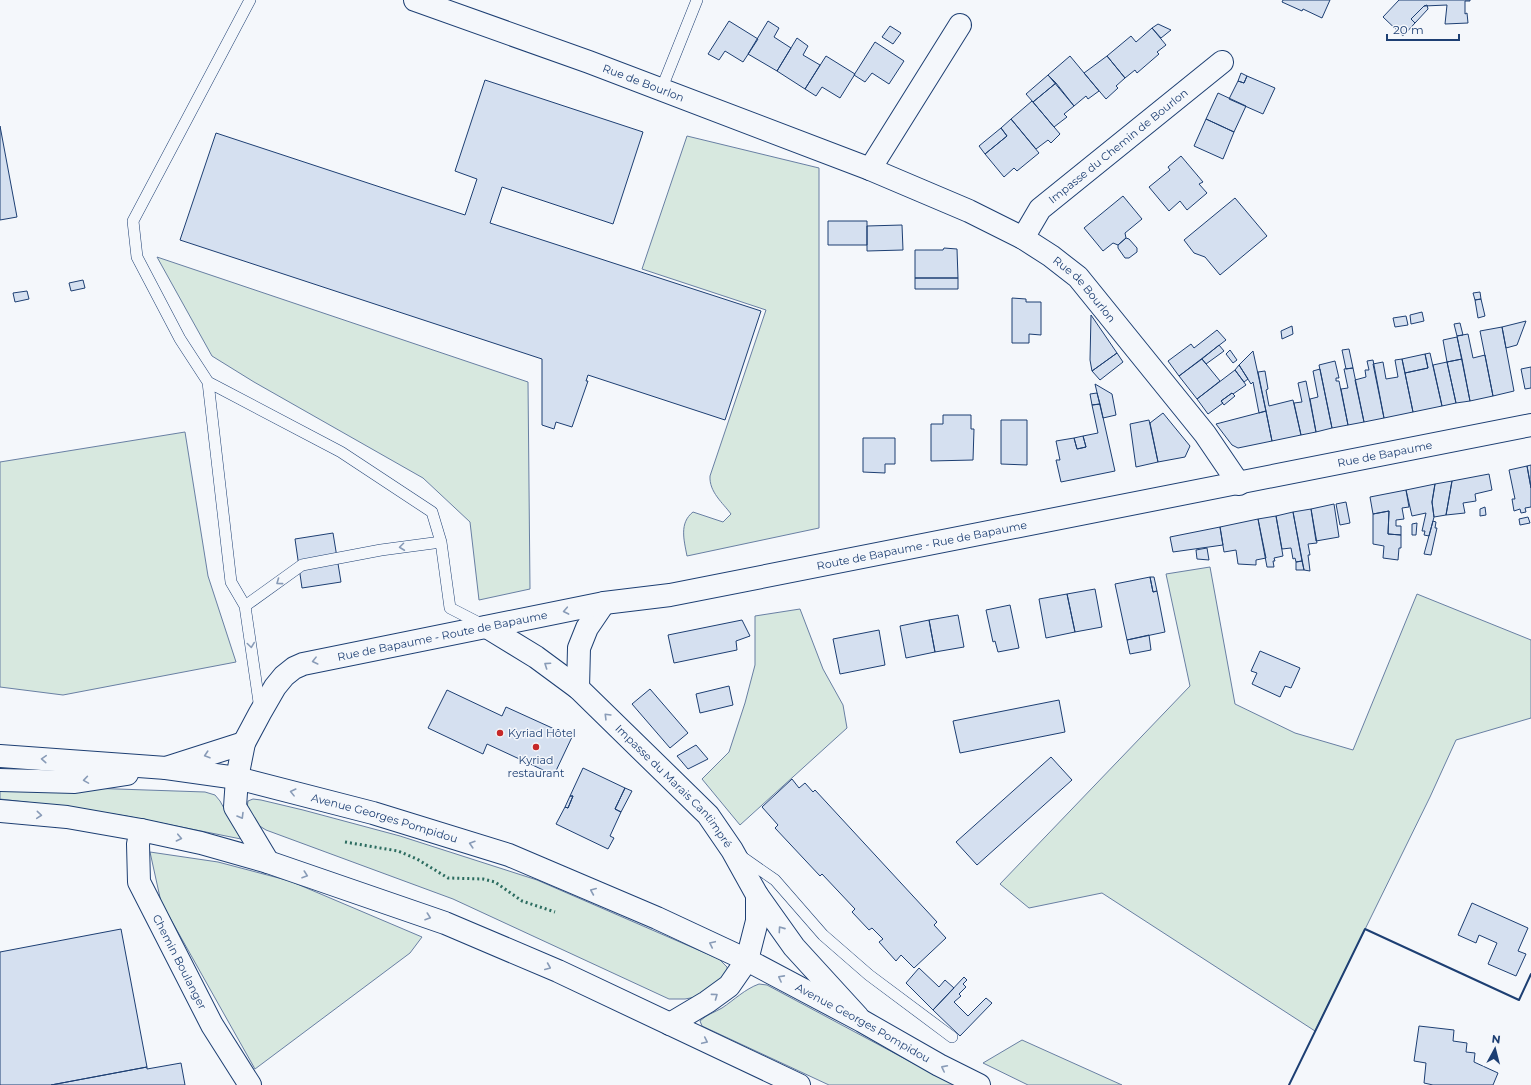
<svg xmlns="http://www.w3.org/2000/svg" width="1531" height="1085" viewBox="0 0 1531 1085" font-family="Montserrat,sans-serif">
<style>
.green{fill:#d7e8df;stroke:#687fa3}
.building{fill:#d5e0f0;stroke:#1d3f73}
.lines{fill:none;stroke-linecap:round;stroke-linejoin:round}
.lane-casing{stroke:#1d3f73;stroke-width:12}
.street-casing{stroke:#1d3f73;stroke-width:24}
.primary-casing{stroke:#1d3f73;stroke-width:24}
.lane{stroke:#f4f7fb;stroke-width:11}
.street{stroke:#f4f7fb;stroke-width:22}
.primary{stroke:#f4f7fb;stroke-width:22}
.hedge{stroke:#2c6c60;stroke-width:3;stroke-dasharray:2 3;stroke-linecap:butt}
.wall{stroke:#1d3f73;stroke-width:2}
.oneway{stroke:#889bb7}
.poi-dot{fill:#c62828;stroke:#f4f7fb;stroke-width:1.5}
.labels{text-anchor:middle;stroke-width:3;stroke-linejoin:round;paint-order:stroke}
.street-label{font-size:11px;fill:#1d3f73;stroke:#f4f7fb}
.poi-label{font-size:11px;fill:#1d3f73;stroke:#f4f7fb;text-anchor:start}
</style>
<rect width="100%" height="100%" fill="#f4f7fb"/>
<path class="green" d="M687 136 819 168V528L687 556C684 540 679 523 693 512L723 522 731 514C723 503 709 492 710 476L766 310 642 269Z
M157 257 528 382 530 589 479 600 470 522 423 478 254 382 212 356Z
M185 432 208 576 236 662 63 695 0 687V462Z
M1210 567 1235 704 1295 733 1353 750 1417 594 1531 640V718L1456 740 1430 797 1315 1031 1102 893 1029 908 1000 884 1190 686 1166 574Z
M800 609 823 669 843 705 847 728 740 825 702 779 729 752 745 703 755 665V616Z
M0 785 205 792 215 795 220 801 241 839 126 816 67 807 0 799Z
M253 799 261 800 303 810 400 836 537 880 719 959 727 967 728 974 701 996 685 999H669L453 899 266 830 258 825 247 808 248 801Z
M150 852 218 862 290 881 422 937 410 953 255 1069 161 902Z
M759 984 767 985 954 1085H829L702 1026 700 1021C706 1015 715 1012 722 1008 734 1000 745 989 759 984Z
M1022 1040 1122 1085H1028L983 1063Z"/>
<path class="building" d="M1283 0H1330L1322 18 1303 9 1302 11 1282 2Z
M1399 0H1470V1H1465V14L1467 13 1468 23 1445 24 1447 5 1424 6 1411 19 1415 23 1403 36 1383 17Z
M1427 5 1428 9 1415 23 1411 19 1424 6Z
M729 21 758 39 743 62 725 51 719 60 708 54Z
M768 21 779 28 774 37 791 48 777 71 748 54Z
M1158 24 1171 30 1161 38 1152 28Z
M890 26 901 33 893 44 882 37Z
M1152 28 1166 45 1157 52 1159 54 1137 73 1135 70 1125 78 1107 56 1131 36 1136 42Z
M797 38 808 46 803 55 820 65 805 89 777 71Z
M875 42 904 61 889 84 872 73 865 82 854 75Z
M826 56 855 74 840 98 822 87 816 96 805 89Z
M1070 56 1099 91 1088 99 1086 96 1074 106 1048 75Z
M1107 56 1125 78 1116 86 1118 88 1106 99 1084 73Z
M1241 73 1247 76 1244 83 1238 81Z
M1048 75 1056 83 1033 102 1026 94Z
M1247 76 1275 88 1263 114 1229 99 1238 81 1244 83Z
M485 80 643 132 613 224 502 187 490 223 761 311 725 420 588 375 586 381H588L572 427 556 422 554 429 542 425V359L180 240 216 133 465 215 477 179 455 171Z
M1056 83 1074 106 1064 114 1067 117 1054 127 1033 102Z
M1218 93 1246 106 1234 132 1206 119Z
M1032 101 1060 134 1051 143 1048 140 1036 149 1011 119Z
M1011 119 1039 153 1017 171 1014 168 1004 177 985 154 1007 136 1001 128Z
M1206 119 1234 132 1223 159 1194 146Z
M0 126 17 217 0 220Z
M1001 128 1007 136 985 154 979 146Z
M1181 156 1203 182 1199 184 1207 193 1187 210 1180 201 1169 211 1149 187 1170 170 1168 167Z
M1123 196 1142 219 1125 233 1126 238 1118 245 1113 243 1103 251 1084 228Z
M1235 198 1267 236 1220 275 1205 257 1194 253 1184 240Z
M828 221H867V245H828Z
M902 225 903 250 867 251V226Z
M1126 238 1129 239 1137 248V252L1129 258H1125L1118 248V245Z
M944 248 957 249 958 278H915V250H943Z
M915 278H958V289H915Z
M83 280 85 288 71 291 69 283Z
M27 291 29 299 15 302 13 293Z
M1480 292 1481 299 1475 300 1473 293Z
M1012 298 1026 299V302H1041V335L1029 334V343H1012Z
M1481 299 1485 316 1478 318 1475 300Z
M1422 312 1424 321 1411 324 1410 315Z
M1091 315 1117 353 1092 371 1090 360Z
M1406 316 1408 325 1395 327 1393 318Z
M1526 321 1517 345 1506 348 1502 327Z
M1460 323 1463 335 1457 336 1454 324Z
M1292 326 1293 334 1282 339 1281 331Z
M1502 327 1514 391 1493 396 1480 331Z
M1217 330 1226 340 1179 376 1168 361 1191 344 1194 348Z
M1468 334 1473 358 1485 355 1493 396 1470 401 1457 336Z
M1457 337 1462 359 1447 362 1443 340Z
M1219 345 1224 351 1206 364 1202 359Z
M1349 349 1353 368 1346 369 1342 350Z
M1230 350 1237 360 1233 363 1226 354Z
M1253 351 1266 411 1259 413 1253 382 1251 384 1239 365Z
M1117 353 1123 362 1100 380 1092 371Z
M1430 353 1442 406 1413 412 1405 373 1428 368 1425 354Z
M1425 354 1428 368 1405 373 1402 359Z
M1202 359 1220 381 1197 399 1179 376Z
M1402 359 1413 412 1384 418 1373 364 1383 362 1386 379 1398 377 1395 360Z
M1462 359 1470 401 1456 403 1447 362Z
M1373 360 1384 418 1364 422 1355 380 1366 377 1365 370H1369L1367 361Z
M1335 361 1339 378H1336V381H1339L1348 425 1332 428 1319 365Z
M1447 362 1456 403 1442 406 1433 365Z
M1239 365 1248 379 1244 382 1235 370Z
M1531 367V388L1525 389 1521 369Z
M1353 368 1364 422 1348 425 1341 389 1348 388 1344 369Z
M1320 369 1332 428 1316 432 1310 399 1318 397 1313 371Z
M1235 370 1246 385 1233 394 1232 393 1221 401 1223 403 1208 414 1197 399Z
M1265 371 1268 389 1266 390 1269 406 1293 400 1301 435 1272 441 1258 372Z
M1306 381 1316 432 1301 435 1294 403 1302 402 1298 383Z
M1095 384 1112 394 1116 415 1103 418Z
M1097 393 1100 404 1092 405 1090 394Z
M1232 393 1235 396 1224 405 1221 401Z
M1100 404 1115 471 1061 482 1056 460H1060L1056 441 1074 438 1077 449 1086 447 1083 436 1098 433 1092 405Z
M1266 411 1272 441 1238 448 1232 445 1216 424Z
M1163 413 1190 446 1185 457 1158 462 1150 423Z
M943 415H971V429H974L973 460 931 461V424H943Z
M1001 420H1027V465L1001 464Z
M1149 420 1158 462 1136 467 1130 424Z
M1083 436 1086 447 1077 449 1074 438Z
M863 438H895V464H885V473L863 472Z
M1531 465V488L1527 466Z
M1527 466 1531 488V507L1525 508 1526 512 1521 513 1520 509 1514 511 1512 499H1515L1509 470Z
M1489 474 1492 490 1475 494 1476 501 1463 503 1465 513 1446 515 1452 481Z
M1452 481 1446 515 1434 517 1432 502 1435 484Z
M1435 484 1432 502 1434 517 1429 536 1424 535 1425 531H1422L1426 513 1412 516 1406 490Z
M1406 490 1409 507 1402 508 1404 519 1396 520V526H1401V535L1388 534 1389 511 1373 514 1370 497Z
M1346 502 1350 523 1340 525 1336 504Z
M1334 504 1339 537 1316 541 1311 509Z
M1485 507 1486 515 1480 516V509Z
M1311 509 1317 543 1308 544 1310 555H1308L1310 571 1304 570 1293 512Z
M1389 511 1388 534 1401 535V548H1399L1398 560 1383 558 1384 546 1373 544V514Z
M1293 512 1302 561 1296 562 1295 558 1293 559 1291 548 1282 549 1276 516Z
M1276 516 1283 556 1274 558 1275 561H1273L1274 567H1267L1258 519Z
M1528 517 1530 523 1520 525 1519 519Z
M1258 519 1266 558 1256 560V565L1238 564 1236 550 1224 552 1220 527Z
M1433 521 1436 522 1435 528H1437L1431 555 1424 554Z
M1417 523 1416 535H1412V524Z
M1220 527 1223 545 1173 552 1170 537Z
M333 533 341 582 302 588 295 539Z
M1207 548 1209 560 1197 559 1196 550Z
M1302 561 1304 570H1296V562Z
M1150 577 1153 592 1157 591 1165 632 1127 640 1115 584Z
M1150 577H1154L1157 591 1153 592Z
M1095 589 1102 627 1075 632 1067 594Z
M1067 594 1075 632 1046 638 1039 599Z
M1010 605 1019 648 998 652 995 641 993 642 986 610Z
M958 615 964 647 935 652 929 620Z
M742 620 750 636 736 641 737 650 674 663 668 635Z
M929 620 935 652 906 658 900 626Z
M879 630 885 665 840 674 833 639Z
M1149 635 1151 650 1130 654 1127 640Z
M1260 651 1300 668 1291 688 1285 686 1280 697 1252 684 1257 673 1251 671Z
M729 686 733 705 700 713 696 694Z
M650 689 688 733 670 748 632 704Z
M447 690 502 716 506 707 572 737 554 775 487 744 483 754 428 728Z
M1059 700 1065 732 960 753 953 721Z
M696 745 708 759 688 769 677 756Z
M1051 757 1072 780 977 865 956 842Z
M583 768 625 788 615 809 621 812 610 836 614 838 608 849 556 824 565 807 568 808 573 796H570Z
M792 779 799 788 805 783 813 792 815 790 937 922 934 925 946 938 914 968 901 955 896 961 879 942 883 939 872 928 869 930 852 912 855 909 822 874 820 876 775 828 778 825 762 807Z
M625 788 632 791 621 812 615 809Z
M570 796H573L568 808 565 807Z
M1472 903 1528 928 1518 951 1526 954 1516 976 1488 964 1497 943 1479 935 1476 943 1458 935Z
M121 929 147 1067 51 1085H0V952Z
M919 968 939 987 945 980 954 988 933 1010 906 983Z
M964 977 967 980 963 984 966 987 959 994 961 996 954 1002 968 1016 986 998 992 1003 960 1036 933 1010Z
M1419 1026 1454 1030 1453 1041 1467 1043 1466 1052 1475 1053 1474 1062 1498 1073 1493 1085H1433L1424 1083 1426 1063 1414 1061Z
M181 1063 185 1085H51L147 1067V1069Z"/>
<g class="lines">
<defs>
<path id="lane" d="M250 0 133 221 137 257 180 339 208 382 231 582 245 606 260 709
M661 90 697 0
M208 382 341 452 432 512 441 542 450 608 485 626
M245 606 302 565 381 550 441 542
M742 857 775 880 823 935 869 975 952 1037"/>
<g id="street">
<path id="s1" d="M415 0 589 62 870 169 969 211 1023 238 1051 256 1078 277 1205 434 1239 484"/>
<path d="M870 169 960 25"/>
<path id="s2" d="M1023 238 1040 209 1222 62"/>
<path id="s3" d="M487 627 536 657 578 688 708 815 732 850 757 895 794 947 858 1017"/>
<path d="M578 688 579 648 587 628 604 603"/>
<path d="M166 768 244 743"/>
<path id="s4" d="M141 830 138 844 139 882 212 1025 250 1085"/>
<path id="s5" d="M268 862 235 807 237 778 244 743 260 713 275 687 284 676 294 668 303 664 604 603 670 595 1531 425"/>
<path d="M670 1024 707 1002 729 986 747 960 757 921V895"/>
</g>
<g id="primary">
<path id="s6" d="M0 756 166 768 237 778 373 813 509 855 657 918 747 960 862 1021 939 1065 979 1085"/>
<path d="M0 780 75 782 127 774"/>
<path d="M0 811 67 817 141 830 201 843 268 862 445 923 558 971 799 1085"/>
</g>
</defs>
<use href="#lane" class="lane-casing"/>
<use href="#street" class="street-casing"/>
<use href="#primary" class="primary-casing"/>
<use href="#lane" class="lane"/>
<use href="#street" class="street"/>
<use href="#primary" class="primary"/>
<path class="hedge" d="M345 842 398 851 417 859 448 878 483 879 495 882 522 901 555 912"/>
<path class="wall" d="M1289 1085 1365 929 1519 1000 1531 974"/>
</g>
<defs><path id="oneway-chevron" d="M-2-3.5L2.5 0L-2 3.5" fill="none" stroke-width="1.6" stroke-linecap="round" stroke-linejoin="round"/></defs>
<g class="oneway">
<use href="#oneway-chevron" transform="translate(402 547) rotate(173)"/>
<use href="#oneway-chevron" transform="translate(279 582) rotate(144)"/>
<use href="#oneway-chevron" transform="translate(566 611) rotate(169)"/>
<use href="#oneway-chevron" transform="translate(251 645) rotate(82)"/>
<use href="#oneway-chevron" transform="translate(315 661) rotate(166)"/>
<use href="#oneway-chevron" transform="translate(547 665) rotate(-146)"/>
<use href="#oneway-chevron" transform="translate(607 716) rotate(-135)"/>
<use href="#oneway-chevron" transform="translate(207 755) rotate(162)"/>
<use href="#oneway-chevron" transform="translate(44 759) rotate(-176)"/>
<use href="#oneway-chevron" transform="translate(86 780) rotate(171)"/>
<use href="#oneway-chevron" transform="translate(293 792) rotate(-166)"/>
<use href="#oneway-chevron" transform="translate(39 815) rotate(5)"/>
<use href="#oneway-chevron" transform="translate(241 816) rotate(59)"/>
<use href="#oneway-chevron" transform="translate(179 838) rotate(12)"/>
<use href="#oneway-chevron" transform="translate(472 844) rotate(-163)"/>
<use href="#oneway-chevron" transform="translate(305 875) rotate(19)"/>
<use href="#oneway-chevron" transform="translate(593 891) rotate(-157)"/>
<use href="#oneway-chevron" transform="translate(428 917) rotate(19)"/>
<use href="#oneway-chevron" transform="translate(781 929) rotate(-125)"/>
<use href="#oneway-chevron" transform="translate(712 944) rotate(-155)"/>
<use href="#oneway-chevron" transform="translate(548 967) rotate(23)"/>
<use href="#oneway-chevron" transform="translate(781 978) rotate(-152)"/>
<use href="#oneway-chevron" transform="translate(715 996) rotate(-36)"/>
<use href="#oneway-chevron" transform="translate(705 1041) rotate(25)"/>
<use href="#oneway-chevron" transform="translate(944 1068) rotate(-153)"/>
</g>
<g class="poi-dot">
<circle cx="500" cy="733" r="4"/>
<circle cx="536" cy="747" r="4"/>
</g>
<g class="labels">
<g class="street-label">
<text dy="4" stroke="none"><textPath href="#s1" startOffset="243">Rue de Bourlon</textPath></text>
<text dy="4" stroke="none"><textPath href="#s2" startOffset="134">Impasse du Chemin de Bourlon</textPath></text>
<text dy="4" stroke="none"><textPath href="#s1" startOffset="734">Rue de Bourlon</textPath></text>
<text dy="4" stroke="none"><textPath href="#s5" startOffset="1332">Rue de Bapaume</textPath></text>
<text dy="4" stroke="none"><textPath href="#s5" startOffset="860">Route de Bapaume - Rue de Bapaume</textPath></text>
<text dy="4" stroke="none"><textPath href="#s5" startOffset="372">Rue de Bapaume - Route de Bapaume</textPath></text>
<text dy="4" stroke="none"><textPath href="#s3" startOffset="247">Impasse du Marais Cantimpré</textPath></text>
<text dy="4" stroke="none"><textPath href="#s6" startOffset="391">Avenue Georges Pompidou</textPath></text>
<text dy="4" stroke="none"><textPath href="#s4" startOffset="142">Chemin Boulanger</textPath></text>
<text dy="4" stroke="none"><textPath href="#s6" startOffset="913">Avenue Georges Pompidou</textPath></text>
</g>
<g class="poi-label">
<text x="508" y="737">Kyriad Hôtel</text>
<text x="536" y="764" text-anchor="middle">Kyriad<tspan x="536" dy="13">restaurant</tspan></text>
</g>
</g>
<g transform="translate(1495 1049) rotate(7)" stroke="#f4f7fb" stroke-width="3" paint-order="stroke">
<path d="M0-3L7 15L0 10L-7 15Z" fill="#1d3f73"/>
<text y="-6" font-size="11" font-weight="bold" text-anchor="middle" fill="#1d3f73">N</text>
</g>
<path d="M1387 34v6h72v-6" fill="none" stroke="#1d3f73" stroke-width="2"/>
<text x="1393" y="34" font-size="12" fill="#1d3f73" stroke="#f4f7fb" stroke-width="3" paint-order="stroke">20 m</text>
</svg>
